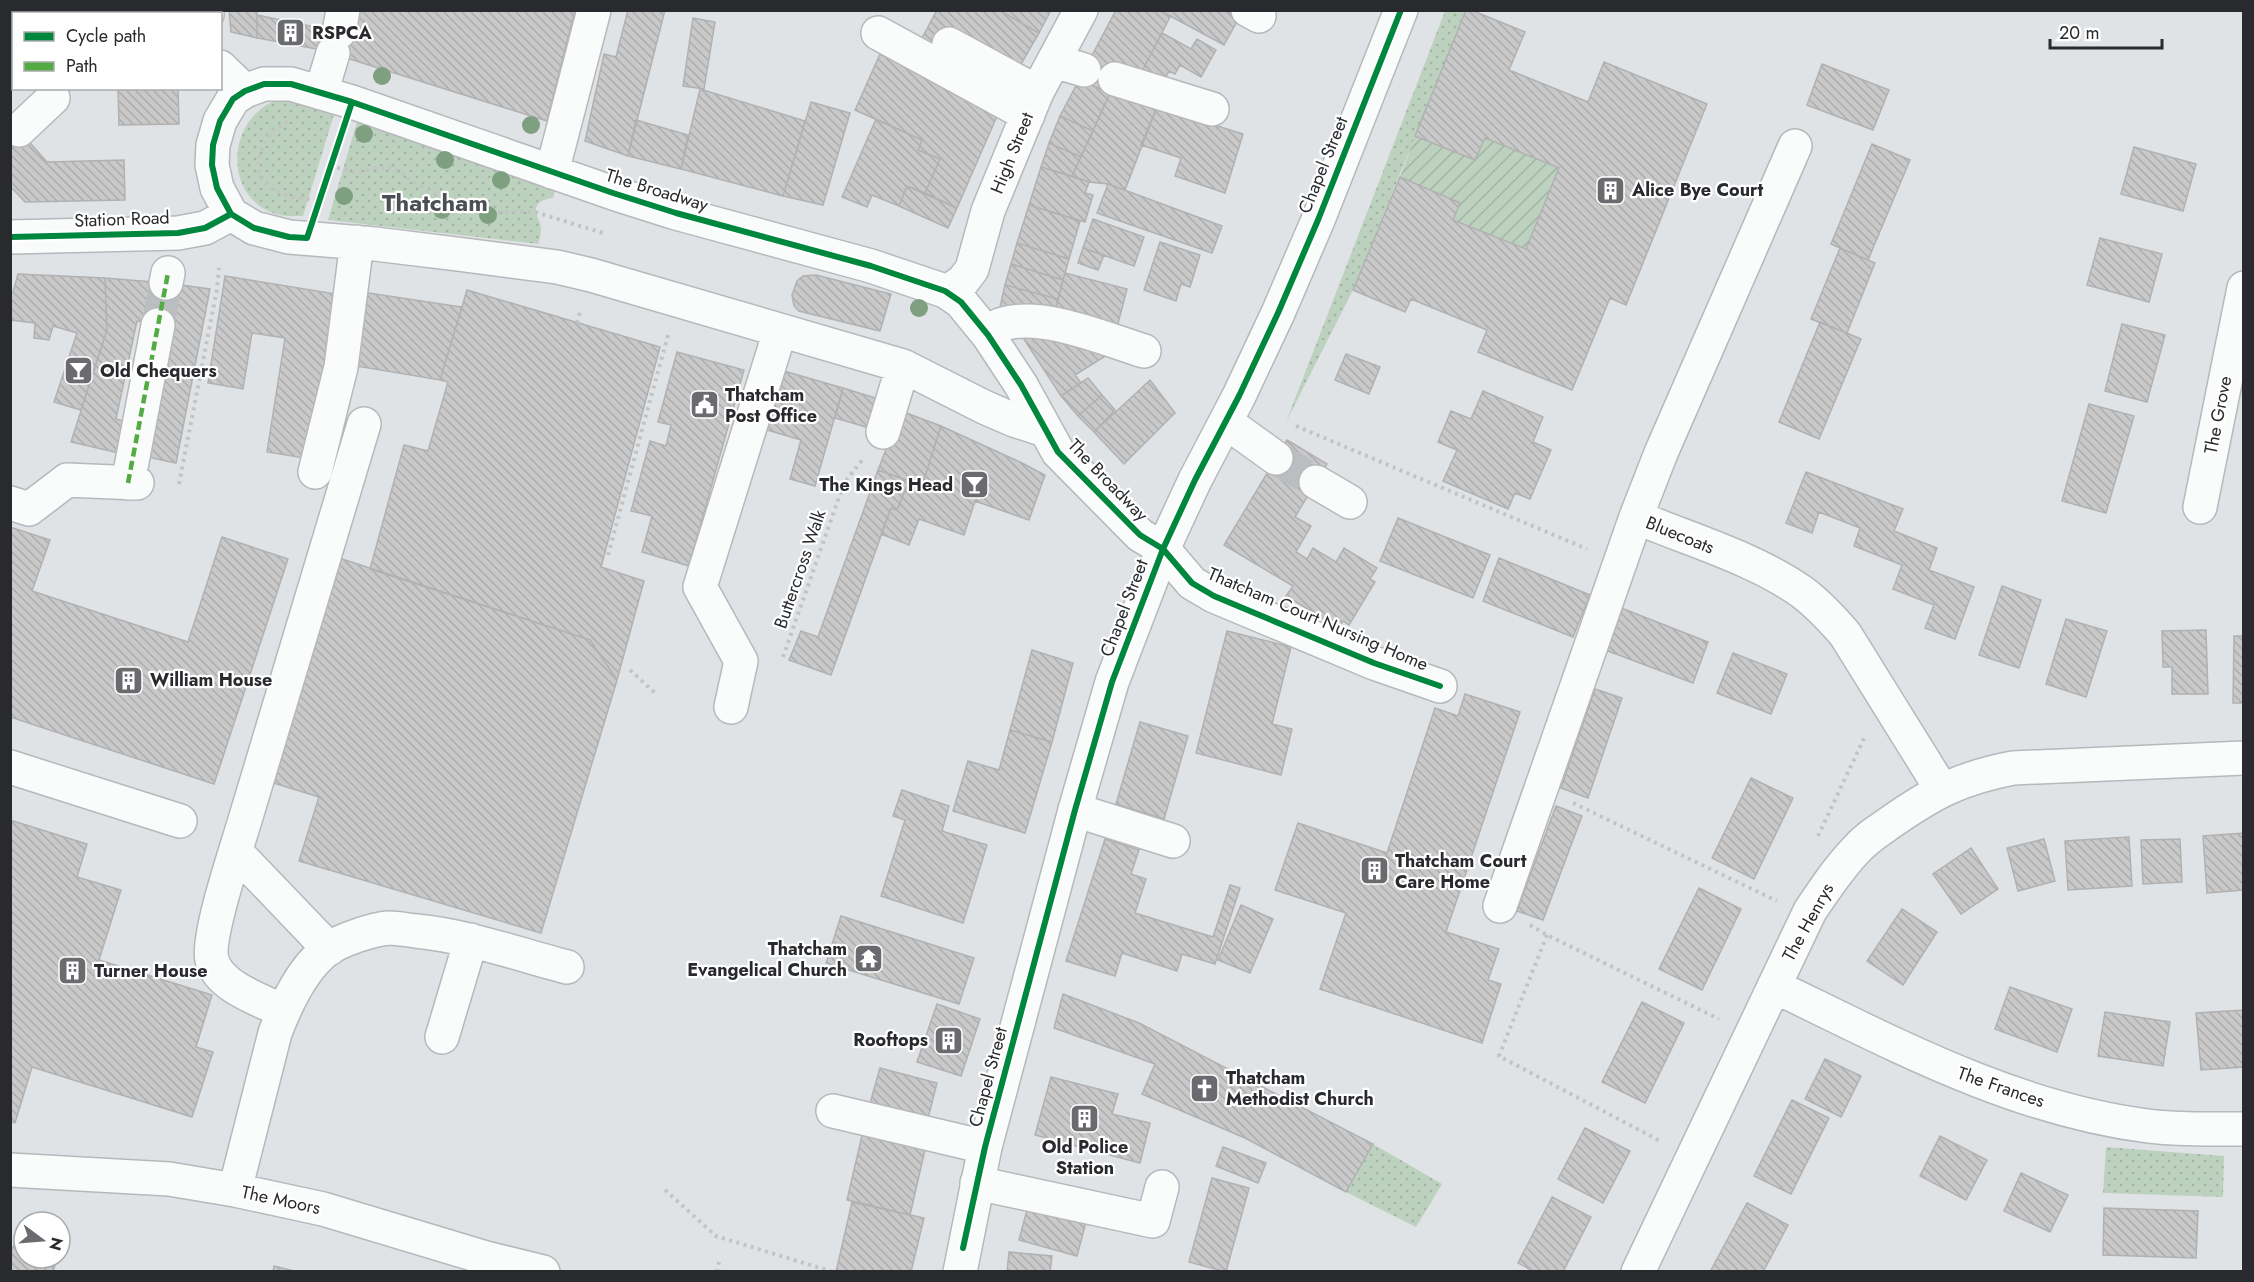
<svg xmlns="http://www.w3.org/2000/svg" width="2254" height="1282" viewBox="0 0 2254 1282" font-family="Jost,sans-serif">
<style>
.grass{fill:url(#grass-dots)}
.garden{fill:url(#garden-furrows)}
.building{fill:url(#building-back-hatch);stroke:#b1b1b2;stroke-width:1.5}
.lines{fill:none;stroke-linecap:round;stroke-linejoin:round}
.minor-tunnel{stroke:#bbbec1;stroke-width:33;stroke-dasharray:33 16;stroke-linecap:butt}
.minor-casing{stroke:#b6b8bb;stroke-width:36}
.major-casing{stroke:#b6b8bb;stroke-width:36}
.path{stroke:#c2c3c4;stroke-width:4;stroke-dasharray:3 4.5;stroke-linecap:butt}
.minor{stroke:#fafbfb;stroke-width:33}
.major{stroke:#fafbfb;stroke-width:33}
.quiet{stroke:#53ab44;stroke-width:4.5;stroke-dasharray:9 4.5;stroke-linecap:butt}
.cycleway-casing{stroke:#fff;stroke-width:10}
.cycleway{stroke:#00873e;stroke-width:6}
.tree{fill:#7e9f80}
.labels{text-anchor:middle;stroke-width:4.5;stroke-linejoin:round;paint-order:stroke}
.poi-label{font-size:18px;font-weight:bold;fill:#292a2d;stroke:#fff;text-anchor:start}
.street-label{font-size:18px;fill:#292a2d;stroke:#fff}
.district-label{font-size:24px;font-weight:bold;fill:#4b4f53;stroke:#fff}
</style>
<defs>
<pattern id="grass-dots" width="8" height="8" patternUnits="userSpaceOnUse" patternTransform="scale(1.5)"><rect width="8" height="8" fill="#bdd2be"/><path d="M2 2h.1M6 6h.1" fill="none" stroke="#a2b4a4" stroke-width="1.8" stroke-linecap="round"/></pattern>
<pattern id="garden-furrows" width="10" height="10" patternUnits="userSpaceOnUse" patternTransform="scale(1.5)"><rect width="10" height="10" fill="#bdd2be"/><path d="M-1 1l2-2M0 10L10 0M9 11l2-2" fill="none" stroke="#a2b4a4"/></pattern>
<pattern id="building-back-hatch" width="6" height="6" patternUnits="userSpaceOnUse" patternTransform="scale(1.5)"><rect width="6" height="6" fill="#c9c9ca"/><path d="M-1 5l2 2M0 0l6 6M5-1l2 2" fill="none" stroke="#adadae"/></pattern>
</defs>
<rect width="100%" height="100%" fill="#e0e3e6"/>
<path class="grass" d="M1445 11H1466L1353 290 1286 422Z
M286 97 336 108 303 216C294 216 284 217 276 214 219 196 227 110 286 97Z
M359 115 555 190 553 198C524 202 541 218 541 230 541 235 539 240 538 244L328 220Z
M1373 1144 1442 1184 1416 1227 1346 1192Z
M2106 1147 2224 1156 2223 1197 2103 1193Z"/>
<path class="garden" d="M1415 136 1475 160 1485 138 1559 168 1526 249 1453 220 1460 203 1400 177Z"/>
<path class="building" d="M115 10H175V14H115Z
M229 10H257V38L231 32Z
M350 10H575L547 121 321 50 325 29Z
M628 10H665L628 156 585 141 604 54 616 57Z
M937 10H999L1039 33 1017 71 945 51 922 38Z
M999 10H1051L1039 33Z
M1116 10H1159L1170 17 1136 83 1110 93 1079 80Z
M1159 10H1225L1239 18 1224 45Z
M1466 10H1471L1525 32 1509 70 1588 102 1604 62 1707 104 1626 305 1610 298 1572 390 1478 352 1487 330 1411 299 1405 312 1353 290 1400 177 1460 203 1453 220 1526 249 1559 168 1485 138 1475 160 1415 136Z
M257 15 325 29 321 50 257 38Z
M693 18 715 22 704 89 683 86Z
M1162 33 1191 49 1197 39 1216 50 1201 77 1180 65 1175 74 1169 71 1158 91 1138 79Z
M880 54 1001 107 957 208 925 193 940 159 918 150 922 140 855 110Z
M1822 64 1889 90 1873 130 1807 105Z
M1079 80 1110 93 1093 131 1060 116Z
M118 88H178L179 124 119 125Z
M700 89 805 121 783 196 681 169Z
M1110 93 1157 107 1125 190 1108 184 1089 182 1072 176Z
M811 102 850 113 823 205 783 196Z
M1157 107 1243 134 1225 193 1175 176 1181 158 1141 145Z
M1060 116 1093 131 1081 157 1049 143Z
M876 119 922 140 918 150 940 159 925 193 907 186 899 206 872 195 867 207 842 197Z
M636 120 688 135 681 169 628 156Z
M24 136 47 162 124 160 125 200 25 202 10 186V147Z
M1049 143 1081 157 1072 176 1041 167Z
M1872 144 1910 160 1868 260 1831 244Z
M2134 147 2196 164 2183 211 2121 194Z
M1041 167 1089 182 1085 193 1093 195 1085 222 1029 205Z
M1108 184 1222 226 1212 253 1097 213Z
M907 186 957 208 948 228 899 206Z
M1029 205 1080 221 1069 259 1017 243Z
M1093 219 1144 237 1134 266 1083 248Z
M2100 238 2162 254 2149 302 2087 285Z
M1160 242 1200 255 1190 287 1181 284 1176 301 1144 290Z
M1017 243 1069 259 1063 280 1011 264Z
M1083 248 1104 255 1098 270 1078 263Z
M1840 248 1875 263 1847 333 1811 319Z
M1011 264 1063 280 1058 299 1005 285Z
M1065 273 1127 289 1115 335 1053 319Z
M18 274 105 278 107 330 81 410 54 402 77 333 53 326 49 340 34 338 35 323 10 320V293L13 292Z
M816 275 891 294 880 331 799 311 794 306 792 295 797 281 803 276Z
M225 276 336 294 310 459 267 452 285 338 252 333 243 389 208 383Z
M105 278 166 283 210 289 176 463 138 455 173 327 137 321 116 419 137 425 128 455 71 442 107 330Z
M1005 285 1058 299 1053 319 1000 307Z
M467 290 660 347 601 567 644 581 617 680 590 640 370 569 404 445 428 451 448 382 440 380Z
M362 292 462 307 440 380 350 365Z
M1820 322 1861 339 1819 439 1779 422Z
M2122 324 2165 335 2147 402 2105 391Z
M1018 330 1107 355 1075 375 1081 383 1061 396Z
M677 352 744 370 689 566 642 552 652 516 631 511 650 441 666 446 671 425 658 422Z
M1346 354 1380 367 1369 394 1335 380Z
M784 371 843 388 815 486 790 479 801 440 767 430Z
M1088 378 1102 395 1078 416 1061 396Z
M1150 380 1175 413 1124 464 1094 432Z
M843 388 882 400 873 429 835 418Z
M1483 391 1543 417 1533 442 1551 450 1530 499 1515 493 1508 509 1443 481 1457 450 1438 442 1451 411 1471 419Z
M1102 395 1115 410 1094 432 1078 416Z
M2089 404 2134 416 2106 513 2062 501Z
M901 411 941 426 923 483 910 478 909 481 878 470Z
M941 426 1022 463 1045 475 1029 520 975 501 964 535 919 519 909 545 881 534 891 508 897 510 910 478 923 483Z
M1287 440 1327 464 1295 517 1311 526 1296 552 1307 559 1313 548 1336 562 1344 548 1377 568 1370 579 1375 582 1349 625 1343 621 1339 628 1286 596 1293 586 1224 545Z
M878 470 909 481 897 510 891 508 831 675 789 660 801 631 818 637Z
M1806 472 1903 509 1894 531 1937 548 1929 570 1974 587 1955 639 1925 628 1934 605 1893 589 1902 565 1854 546 1860 528 1819 512 1812 533 1786 523Z
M1398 518 1490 555 1473 598 1380 561Z
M10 527 50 540 32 591 188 642 222 537 288 559 214 784 10 717Z
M336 557 590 640 617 680 541 933 299 861 319 797 267 781Z
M1499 558 1590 595 1573 637 1483 601Z
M2002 586 2041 600 2019 668 1979 655Z
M1616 606 1708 642 1693 683 1600 648Z
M2066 619 2107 631 2086 697 2046 684Z
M2206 630 2208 694H2172V667H2163L2162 631Z
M1227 631 1291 647 1272 724 1292 729 1281 775 1196 753Z
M2234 636H2244V703H2233Z
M1032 650 1073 663 1052 742 1010 730Z
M1733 653 1787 674 1771 714 1717 693Z
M1595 689 1622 698 1588 798 1561 788Z
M1465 694 1520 712 1446 932 1499 949 1488 980 1501 984 1482 1043 1320 989 1346 913 1275 890 1298 823 1387 853 1435 708 1458 716Z
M1140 722 1188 736 1164 819 1116 804Z
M1010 730 1052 742 1025 833 953 811 968 761 999 770Z
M1751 778 1793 798 1754 879 1712 858Z
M902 790 949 806 942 831 987 845 963 923 881 896 905 820 893 816Z
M1556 806 1582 816 1543 920 1517 911Z
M10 820 87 844 77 877 121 890 99 960 212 995 196 1047 213 1052 192 1117 32 1067 15 1123 10 1122Z
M2244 833V890L2207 893 2203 836Z
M2129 837 2132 886 2068 890 2065 841Z
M1105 839 1139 850 1131 874 1146 879 1135 913 1213 937 1230 885 1240 888 1215 964 1182 954 1177 971 1122 953 1115 976 1066 961Z
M2044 839 2055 881 2018 891 2007 848Z
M2180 839 2182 882 2143 884 2141 840Z
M1971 848 1998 889 1961 914 1933 874Z
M1699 888 1741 909 1702 990 1659 969Z
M1241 905 1273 919 1250 973 1218 960Z
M1902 909 1937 932 1903 985 1867 961Z
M841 916 974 958 959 1004 826 963Z
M2010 987 2072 1009 2057 1052 1995 1029Z
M1063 994 1139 1023 1373 1144 1346 1192 1245 1138 1142 1094 1155 1064 1054 1028Z
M1642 1002 1684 1023 1645 1103 1602 1082Z
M937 1004 980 1019 961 1076 917 1062Z
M2244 1010V1067L2201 1070 2196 1013Z
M2105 1012 2170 1022 2163 1066 2098 1056Z
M1825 1059 1861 1076 1841 1117 1805 1099Z
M880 1068 937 1083 927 1122 869 1107Z
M1051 1077 1118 1094 1112 1114 1150 1123 1140 1163 1035 1135Z
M1792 1100 1829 1118 1791 1194 1754 1176Z
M864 1127 927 1141 910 1215 847 1200Z
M1585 1128 1630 1151 1603 1203 1558 1179Z
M1940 1136 1987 1160 1966 1200 1920 1176Z
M1223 1147 1266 1163 1258 1183 1216 1166Z
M2021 1173 2068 1195 2050 1232 2004 1211Z
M1212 1178 1249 1188 1226 1272 1189 1262Z
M1552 1197 1591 1217 1563 1272H1535L1518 1263Z
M852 1202 924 1218 911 1272H836Z
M1747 1203 1788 1225 1763 1272H1710Z
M1028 1206 1086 1222 1077 1256 1019 1240Z
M2104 1208 2198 1211 2196 1258 2103 1255Z
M20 1227 24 1229V1258H57L53 1272H10V1247L13 1248Z
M1009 1252 1052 1256 1050 1272H1007Z
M274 1266 298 1272H273Z"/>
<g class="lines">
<path class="minor-tunnel" d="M158 325 166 283
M1276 458 1316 482"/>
<defs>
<path id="minor" d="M207 10V14
M1248 10 1259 16
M339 32 343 10
M878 33 1028 115
M949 44 1037 92
M1054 61 1084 70
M220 67 245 91
M1115 79 1212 109
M321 93 333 53
M19 130 53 98
M1795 146 1661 453 1636 517C1690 540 1754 558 1802 592 1818 604 1832 619 1845 634L1942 790
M552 172 594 10
M10 237 178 233 205 228 231 214
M166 283 168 273
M945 291 953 288 963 281 972 269 988 211 1037 92 1081 10
M988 335C992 331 997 325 1003 324 1043 312 1105 339 1144 351
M1226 422 1276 458
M1045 430 1014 420 984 407 903 366 591 275 557 267 457 254 375 244 289 237 254 228 231 214 217 188 212 165 213 145 220 121 233 99 245 91 264 84H291L352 102 613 193 676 213 871 266 945 291 961 302 988 335 1021 385 1058 452 1140 535 1163 549 1192 583 1214 596 1374 663 1440 686
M883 432 903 366
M315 472 341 367 357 242
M1316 482 1350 502
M128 483 158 325
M10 503 29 509 67 480 137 483
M2200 507 2244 288
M731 707 741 661 700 587 780 331
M10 767 180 821
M1075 810 1173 841
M236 852 329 949
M1500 906 1636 517
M1774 986C1894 1044 2014 1109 2148 1126 2179 1130 2212 1129 2244 1129
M283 1011C261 1000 219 987 212 960 206 938 237 847 245 820 285 688 324 556 364 424
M442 1037 471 940
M833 1111 985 1147
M10 1170 169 1179 235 1190 323 1209 486 1258 543 1272
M977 1183 1153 1221 1162 1187
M235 1190 275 1033C286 1004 302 968 328 949 341 940 373 929 389 928 397 928 407 930 416 931 468 936 517 954 567 967
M1638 1272 1810 911C1824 890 1838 869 1855 851 1865 839 1878 831 1891 822 1934 792 1961 778 2013 768L2244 758"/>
<path id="major" d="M960 1272 985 1147 1075 810 1112 682 1163 549 1195 480 1239 396 1278 313 1318 220 1401 10"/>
</defs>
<use href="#minor" class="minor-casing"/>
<use href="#major" class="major-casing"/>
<path class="path" d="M288 122C266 128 248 164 266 184 277 197 303 198 319 201
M330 166 358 173 373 168H393L426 190 469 207 487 212H535L603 233
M319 201 341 134
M577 323 581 309
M1296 426 1587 549
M179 484 217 289 219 268
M608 555 668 335
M783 657 844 483 863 459
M630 670 655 693
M1573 803 1777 901
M1818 836 1866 734
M1530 925 1547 935 1719 1019
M1547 935 1499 1056 1662 1142
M665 1190 716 1236 833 1272
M717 1272 719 1262"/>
<use href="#minor" class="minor"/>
<use href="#major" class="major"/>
<path class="quiet" d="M128 483 168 273"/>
<defs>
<path id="cycleway" d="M352 102 307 238 289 237 254 228 231 214 217 188 212 165 213 145 220 121 233 99 245 91 264 84H291L352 102 613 193 676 213 871 266 945 291 961 302 988 335 1021 385 1058 452 1140 535 1163 549 1192 583 1214 596 1374 663 1440 686
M10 237 178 233 205 228 231 214
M963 1248 985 1147 1075 810 1112 682 1163 549 1195 480 1239 396 1278 313 1318 220 1401 10"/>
</defs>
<use href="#cycleway" class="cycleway-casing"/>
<use href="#cycleway" class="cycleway"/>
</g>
<g class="tree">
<circle cx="382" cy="76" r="9"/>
<circle cx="531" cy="125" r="9"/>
<circle cx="364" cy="134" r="9"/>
<circle cx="445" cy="160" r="9"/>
<circle cx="501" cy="180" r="9"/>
<circle cx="344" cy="196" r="9"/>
<circle cx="442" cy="210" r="9"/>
<circle cx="488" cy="215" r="9"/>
<circle cx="919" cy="308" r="9"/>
</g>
<defs>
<symbol id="building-square" viewBox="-11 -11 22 22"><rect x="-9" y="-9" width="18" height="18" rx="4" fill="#696b6e" stroke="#fff"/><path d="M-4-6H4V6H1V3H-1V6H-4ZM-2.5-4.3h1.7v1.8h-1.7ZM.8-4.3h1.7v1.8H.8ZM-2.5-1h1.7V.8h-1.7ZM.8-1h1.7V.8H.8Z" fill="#fff"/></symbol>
<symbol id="bar-square" viewBox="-11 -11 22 22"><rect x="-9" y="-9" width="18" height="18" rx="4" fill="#696b6e" stroke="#fff"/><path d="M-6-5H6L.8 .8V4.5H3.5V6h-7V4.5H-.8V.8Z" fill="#fff"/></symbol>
<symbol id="civic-square" viewBox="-11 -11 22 22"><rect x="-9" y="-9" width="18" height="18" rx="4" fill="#696b6e" stroke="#fff"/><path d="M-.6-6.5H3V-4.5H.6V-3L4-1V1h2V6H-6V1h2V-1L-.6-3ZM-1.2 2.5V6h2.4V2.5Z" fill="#fff"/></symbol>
<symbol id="temple-square" viewBox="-11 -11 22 22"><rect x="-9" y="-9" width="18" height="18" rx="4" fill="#696b6e" stroke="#fff"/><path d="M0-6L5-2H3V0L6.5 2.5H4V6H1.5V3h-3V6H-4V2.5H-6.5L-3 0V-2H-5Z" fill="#fff"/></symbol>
<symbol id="church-square" viewBox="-11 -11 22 22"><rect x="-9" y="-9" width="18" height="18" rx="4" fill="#696b6e" stroke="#fff"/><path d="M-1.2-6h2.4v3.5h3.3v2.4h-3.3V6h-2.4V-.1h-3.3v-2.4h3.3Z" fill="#fff"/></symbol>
</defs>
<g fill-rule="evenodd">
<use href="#building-square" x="274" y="16" width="33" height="33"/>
<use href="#building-square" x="1594" y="174" width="33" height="33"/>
<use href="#bar-square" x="62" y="354" width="33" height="33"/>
<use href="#civic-square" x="688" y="388" width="33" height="33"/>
<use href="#bar-square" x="958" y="468" width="33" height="33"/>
<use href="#building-square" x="112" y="664" width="33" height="33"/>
<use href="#building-square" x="1358" y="854" width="33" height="33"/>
<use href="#temple-square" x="852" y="942" width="33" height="33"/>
<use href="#building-square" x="56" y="954" width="33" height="33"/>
<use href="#building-square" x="932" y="1024" width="33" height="33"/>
<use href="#church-square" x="1188" y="1072" width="33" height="33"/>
<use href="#building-square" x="1068" y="1102" width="33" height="33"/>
</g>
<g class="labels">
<g class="poi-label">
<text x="312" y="39">RSPCA</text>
<text x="1632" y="196">Alice Bye Court</text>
<text x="100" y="377">Old Chequers</text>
<text x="725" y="401">Thatcham<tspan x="725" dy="21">Post Office</tspan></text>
<text x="953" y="491" text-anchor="end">The Kings Head</text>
<text x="150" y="686">William House</text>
<text x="1395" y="867">Thatcham Court<tspan x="1395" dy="21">Care Home</tspan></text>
<text x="847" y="955" text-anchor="end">Thatcham<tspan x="847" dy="21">Evangelical Church</tspan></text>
<text x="94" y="977">Turner House</text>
<text x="928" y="1046" text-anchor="end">Rooftops</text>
<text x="1226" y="1084">Thatcham<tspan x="1226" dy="21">Methodist Church</tspan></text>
<text x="1085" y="1153" text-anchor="middle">Old Police<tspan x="1085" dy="21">Station</tspan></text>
</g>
<g class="street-label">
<text transform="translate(1012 153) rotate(-68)" y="6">High Street</text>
<text transform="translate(1323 165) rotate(-68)" y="6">Chapel Street</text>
<text transform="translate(657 190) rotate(17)" y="6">The Broadway</text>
<text transform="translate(122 219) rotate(-2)" y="6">Station Road</text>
<text transform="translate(2218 415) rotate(-79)" y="6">The Grove</text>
<text transform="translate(1108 480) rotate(46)" y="6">The Broadway</text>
<text transform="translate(1680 535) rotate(22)" y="6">Bluecoats</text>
<text transform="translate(800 569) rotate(-71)" y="6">Buttercross Walk</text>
<text transform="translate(1124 608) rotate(-69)" y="6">Chapel Street</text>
<text transform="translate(1318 619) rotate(23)" y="6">Thatcham Court Nursing Home</text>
<text transform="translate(1808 922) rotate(-61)" y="6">The Henrys</text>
<text transform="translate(988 1077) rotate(-75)" y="6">Chapel Street</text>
<text transform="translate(2001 1087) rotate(19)" y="6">The Frances</text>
<text transform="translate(281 1200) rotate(12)" y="6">The Moors</text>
</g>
<g class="district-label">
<text x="435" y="211">Thatcham</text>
</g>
</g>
<rect width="2254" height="1282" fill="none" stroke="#292a2d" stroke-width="24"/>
<rect x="12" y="12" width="210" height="78" fill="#ffffff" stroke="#a9aaab" stroke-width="1.5"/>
<rect x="24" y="32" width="30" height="9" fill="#00873e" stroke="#a9aaab" stroke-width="1.5"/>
<text x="66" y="42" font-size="18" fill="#292a2d">Cycle path</text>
<rect x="24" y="62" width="30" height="9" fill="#53ab44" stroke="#a9aaab" stroke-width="1.5"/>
<text x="66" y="72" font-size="18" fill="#292a2d">Path</text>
<g transform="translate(42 1240) rotate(106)"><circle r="28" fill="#ffffff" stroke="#a9aaab" stroke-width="1.5"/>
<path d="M0-4.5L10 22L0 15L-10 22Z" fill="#696b6e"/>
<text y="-9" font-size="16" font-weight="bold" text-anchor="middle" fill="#292a2d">N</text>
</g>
<path d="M2050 39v9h112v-9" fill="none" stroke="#292a2d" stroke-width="3"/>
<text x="2059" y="39" font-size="18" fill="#292a2d" stroke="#ffffff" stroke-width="4.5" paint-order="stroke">20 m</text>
</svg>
